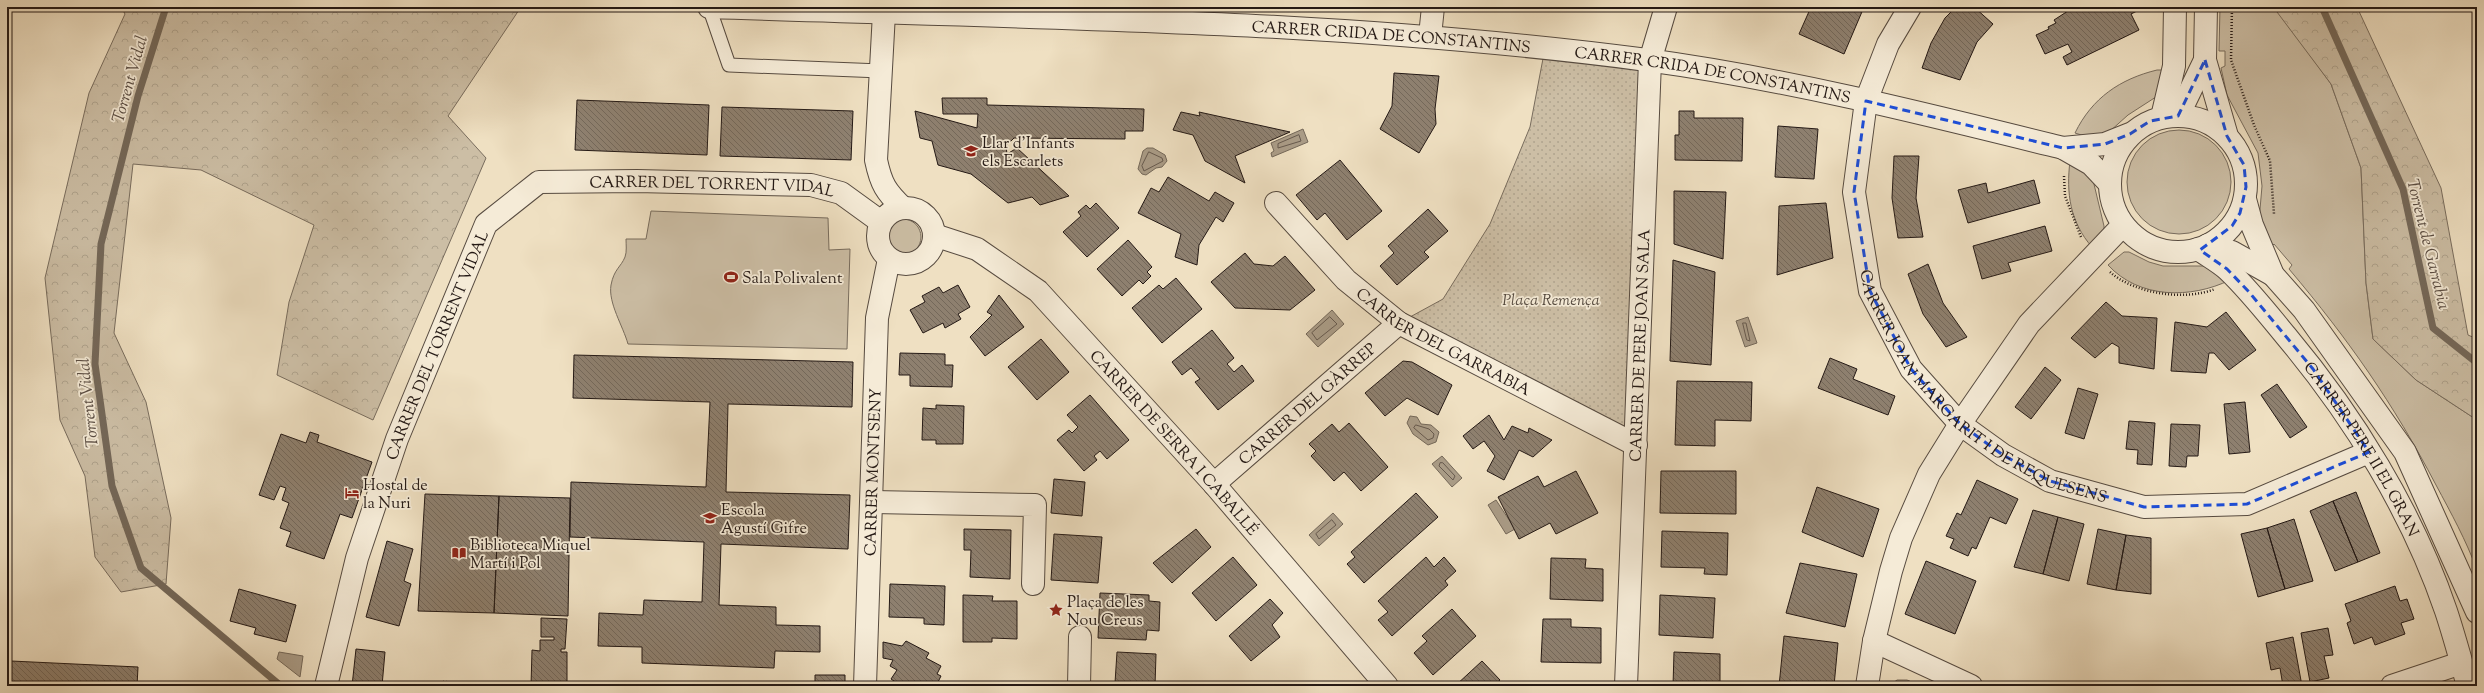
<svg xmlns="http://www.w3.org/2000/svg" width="2484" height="693" viewBox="0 0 2484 693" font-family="'Sorts Mill Goudy',serif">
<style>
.green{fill:#ccbea5;stroke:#786c5d}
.forest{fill:url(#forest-crowns);stroke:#786c5d}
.park{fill:url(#park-dots);stroke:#786c5d}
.water{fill:#aa9c87;stroke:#746859}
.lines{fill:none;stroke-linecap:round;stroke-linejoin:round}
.shore{stroke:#675a4e;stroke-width:1}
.stream{stroke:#746859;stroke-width:7}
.building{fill:url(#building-back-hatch);stroke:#241915}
.service-casing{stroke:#574b40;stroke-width:15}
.minor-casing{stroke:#574b40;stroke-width:24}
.path{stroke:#241915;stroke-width:2.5;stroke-dasharray:1 2;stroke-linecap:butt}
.service{stroke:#f5ebd7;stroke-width:13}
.minor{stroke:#f5ebd7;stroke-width:22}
.marked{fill:none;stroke:#1d4ed8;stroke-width:3;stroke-dasharray:8 5;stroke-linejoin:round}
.labels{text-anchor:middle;stroke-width:3.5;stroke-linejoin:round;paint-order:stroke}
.street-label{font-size:16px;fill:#241915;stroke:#f5ebd7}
.poi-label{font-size:16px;fill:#241915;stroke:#f5ebd7;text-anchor:start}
.park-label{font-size:16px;font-style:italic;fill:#564b40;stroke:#f5ebd7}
.water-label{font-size:17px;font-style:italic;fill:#5a4d43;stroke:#f5ebd7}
</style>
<defs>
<pattern id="forest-crowns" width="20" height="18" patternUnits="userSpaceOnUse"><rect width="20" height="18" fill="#ccbea5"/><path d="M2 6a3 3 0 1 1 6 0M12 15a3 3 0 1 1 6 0" fill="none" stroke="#afa38d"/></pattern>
<pattern id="park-dots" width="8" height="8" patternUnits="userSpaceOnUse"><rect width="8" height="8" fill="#ccbea5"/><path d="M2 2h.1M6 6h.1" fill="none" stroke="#afa38d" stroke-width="1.8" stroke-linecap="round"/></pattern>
<pattern id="building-back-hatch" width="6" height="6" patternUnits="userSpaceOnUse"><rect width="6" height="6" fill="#8e806f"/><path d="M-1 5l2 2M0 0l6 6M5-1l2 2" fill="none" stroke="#74685a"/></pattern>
</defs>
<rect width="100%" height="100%" fill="#efe0c2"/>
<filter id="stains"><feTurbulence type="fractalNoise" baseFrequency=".005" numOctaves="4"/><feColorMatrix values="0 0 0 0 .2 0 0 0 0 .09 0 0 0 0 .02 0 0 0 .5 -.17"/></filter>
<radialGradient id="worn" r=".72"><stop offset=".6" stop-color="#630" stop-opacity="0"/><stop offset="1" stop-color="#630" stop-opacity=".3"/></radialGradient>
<path class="green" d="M2220 7H2275L2331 84 2361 168 2366 283 2373 339 2416 380 2477 420V570C2466 540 2451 513 2436 485 2393 403 2349 340 2289 269L2292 265 2274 244 2271 247 2259 221 2262 186 2258 153 2227 95 2221 68 2225 66V51H2219Z
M2157 70H2166L2159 95 2128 115 2109 132 2088 137 2075 133C2092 98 2120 79 2157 70Z
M2127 182a52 52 0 1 1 104 0a52 52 0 1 1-104 0Z
M2070 161 2093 180 2104 226V231L2092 247C2070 222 2066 193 2070 161Z
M651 211 828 218 829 250 850 249 847 349 628 344C623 326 608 303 611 285 614 269 621 267 625 257 627 252 626 244 626 239H646Z
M885 237a18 18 0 1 1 36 0a18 18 0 1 1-36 0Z
M2124 252H2129L2149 262 2163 266H2208L2230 280C2191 299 2139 299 2108 265Z
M1897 680H1907L1921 686H1889Z"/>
<path class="forest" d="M121 7H521L448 116 486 158 373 420 277 375 289 302 314 225 201 170 133 164 114 333 146 402 171 518 166 584 121 592 95 557 85 476 60 420 45 278 89 93 125 14Z
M2357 7 2441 188 2468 335 2477 339V420L2416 380 2373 339 2366 283 2361 168 2331 84 2274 8Z"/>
<path class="park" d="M1545 48 1650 61 1636 445 1399 323 1443 299 1490 224 1530 127Z"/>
<path class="water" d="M1303 129 1308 142 1272 157 1271 153 1274 151 1271 143Z
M1147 148H1153L1165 155 1167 161 1162 167 1156 168 1146 175 1142 174 1138 169 1143 151Z
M1332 310 1344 324 1318 347 1306 334Z
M1748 317 1757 343 1745 347 1736 321Z
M1410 416 1417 417 1421 424 1431 425 1439 432 1436 442 1428 445 1413 434 1407 423Z
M1442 456 1462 478 1452 487 1432 464Z
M1496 500 1515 529 1506 534 1488 505Z
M1333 513 1343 524 1319 546 1309 535Z
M279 652 303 656 300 677 277 659Z"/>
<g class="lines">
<path class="shore" d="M1299 135 1301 141 1278 148V144Z
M1149 152 1162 158 1163 161 1144 171 1142 166Z
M1330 317 1337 324 1317 340 1312 333Z
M1743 323H1746L1750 341 1747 340Z
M1416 425 1429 429 1434 434 1433 438 1428 440 1414 428Z
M1443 463 1455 476 1453 480 1439 466 1440 463Z
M1332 520 1336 525 1319 539 1316 534Z"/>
<path class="stream" d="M166 7 138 96 101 244 95 364 112 486 141 568 281 686
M2322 7 2403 189 2433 328 2477 363"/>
</g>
<path class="building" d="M1811 7H1864L1844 54 1799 34Z
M1956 7H1974L1993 24 1977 42 1960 80 1922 68 1931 43 1945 18Z
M2070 7H2138L2139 10 2131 14 2139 30 2067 65 2063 57 2072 52 2068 44 2045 54 2036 35 2049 29 2048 27 2056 23 2054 20 2071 9Z
M1394 73 1439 76 1435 109 1436 124 1419 153 1380 129 1392 106Z
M942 98H987V105L1144 109 1143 131H1125V139L1014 138 1006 146 1007 154 1017 148 1069 196 1040 205 1032 197 1008 203 971 174 938 165 932 141 920 138 915 111 977 128 978 114H943Z
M577 100 709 105 707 155 575 150Z
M722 107 853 111 851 160 720 156Z
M1679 111H1694V118H1743L1742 161 1675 160V135H1679Z
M1181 112 1200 116 1199 112 1290 132 1235 156 1245 183 1205 161 1193 135 1173 130Z
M1778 126 1818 129 1814 179 1775 177Z
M1894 156H1919L1916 198 1923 237 1898 238 1892 198Z
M1340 160 1382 211 1347 240 1325 213 1317 220 1296 195Z
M1168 177 1209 201 1215 192 1234 203 1223 222 1216 217 1199 245 1197 265 1175 257 1181 234 1138 213 1151 188 1159 192Z
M2034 180 2040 203 1968 223 1958 190 1986 183 1988 193Z
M1674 191 1726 192 1723 259 1674 244Z
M1096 203 1119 228 1087 257 1063 232 1081 216 1078 212 1086 205 1090 209Z
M1826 203 1833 258 1777 275 1779 206Z
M1428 209 1448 231 1424 252 1429 257 1397 285 1380 266 1394 253 1388 246Z
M2045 226 2052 251 2008 263 2011 271 1982 279 1973 246Z
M1128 240 1152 267 1147 272 1151 276 1143 284 1139 280 1122 296 1097 269Z
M1245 253 1254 264 1273 266 1285 256 1315 290 1290 310 1235 308 1211 282Z
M1673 260 1715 272 1711 365 1670 361Z
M1928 264 1943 303 1967 337 1946 347 1923 314 1908 274Z
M1176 278 1202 309 1162 343 1132 308 1159 285 1163 289Z
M958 285 970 307 958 314 961 319 945 328 943 323 923 333 910 310 925 302 922 296 939 287 943 293Z
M999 295 1024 327 985 356 970 337 992 315 987 312Z
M2106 302 2122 316 2157 318 2154 369 2119 363V347L2112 343 2095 358 2071 338Z
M2226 312 2256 350 2229 370 2214 353H2209L2206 373 2171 371 2175 322 2207 327Z
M1212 330 1234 358 1227 364 1234 372 1242 365 1254 381 1218 410 1195 382 1200 379 1191 368 1182 375 1172 362Z
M1041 339 1069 372 1037 400 1008 367Z
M900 353 945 354V365H953L952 387 910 386V375H899Z
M574 355 853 362 852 407 728 404 726 492 850 495 848 549 721 544 719 605 776 607V625L820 626V652L775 651 774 668 642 663V647L598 646 599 613 643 615 644 600 702 602 704 542 570 537 571 482 706 487 710 402 573 398Z
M1830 358 1857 369 1853 379 1895 396 1888 415 1818 388Z
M1403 361 1412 362 1452 385 1438 415 1407 398 1385 416 1365 393Z
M2045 367 2061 380 2031 419 2015 407Z
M1677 381 1752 382 1751 421 1715 420V446L1675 445Z
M2277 384 2307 427 2290 438 2261 395Z
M2078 388 2098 394 2084 439 2065 433Z
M1090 395 1129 440 1107 459 1100 451 1094 456 1097 460 1084 471 1057 440 1069 430 1072 433 1078 427 1067 415Z
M2245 402 2250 452 2229 454 2224 404Z
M936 405 964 406 963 444H936V440H922L923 408 936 409Z
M1489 415 1504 440 1512 426 1528 433 1529 428 1552 440 1533 457 1519 450 1504 480 1487 471 1495 456 1484 441 1473 449 1463 436Z
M2129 421 2155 423 2152 465 2137 464 2138 450 2126 449Z
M1349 423 1388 467 1361 491 1344 472 1334 481 1311 456 1316 451 1309 444 1332 424 1339 432Z
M2171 424 2200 425 2198 456H2187L2186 467 2169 466Z
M310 432 319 435 317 442 372 462 352 518 340 514 324 559 286 546 291 532 280 528 289 503 282 500 286 488 280 486 274 500 259 495 281 434 306 443Z
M1576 471 1598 513 1556 534 1550 523 1519 539 1498 497 1538 476 1544 487Z
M1661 471H1736V514L1660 513Z
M1054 479 1085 482 1082 516 1051 513Z
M1977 480 2018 499 2006 524 1990 517 1976 549 1972 547 1968 556 1950 548 1954 539 1946 536 1957 513 1961 515Z
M1817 487 1879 509 1863 557 1802 532Z
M2356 492 2380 553 2358 562 2333 501Z
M1416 493 1438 517 1364 583 1347 564 1355 557 1351 552Z
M425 494 499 496 494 613 418 611Z
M499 496 570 498 568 616 494 613Z
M2333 501 2358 562 2335 571 2310 511Z
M2033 510 2058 517 2043 574 2014 567Z
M2058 517 2084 524 2069 581 2043 574Z
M2294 519 2313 581 2285 589 2267 528Z
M2267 528 2285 589 2258 597 2241 534Z
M964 529 1011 530 1010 579 970 577 971 550H964Z
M1196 529 1211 547 1172 583 1153 563Z
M2098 529 2126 535 2116 590 2087 584Z
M1662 531 1728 533 1727 575 1704 574 1705 568 1661 567Z
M1054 534 1102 537 1098 583 1051 580Z
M2126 535 2151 538V594L2116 590Z
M387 541 413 549 404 581 411 584 399 626 366 617Z
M1233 557 1257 585 1216 621 1192 593Z
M1426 557 1434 567 1444 557 1456 571 1445 581 1448 585 1392 636 1378 620 1388 612 1378 601Z
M1551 558 1586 559 1585 568 1603 569V601L1550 599Z
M1926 561 1976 581 1955 634 1905 614Z
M1800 563 1857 574 1845 627 1786 613Z
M890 584 945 586 944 625 924 624V618L889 617Z
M2395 586 2400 601 2407 599 2414 619 2401 623 2405 634 2375 645 2372 637 2354 644 2347 623 2351 621 2345 604Z
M239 589 296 605 286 642 254 634 256 628 230 621Z
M1100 593 1149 595V601L1160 602 1159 631 1147 630 1146 640 1098 638Z
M963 595 993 596 992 601H1017V639L992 638V642H963Z
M1660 595 1715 598 1713 638 1659 635Z
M1270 599 1283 613 1272 625 1280 637 1251 661 1229 636Z
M1452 609 1476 636 1433 675 1414 653 1427 641 1422 636Z
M541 618 567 619 565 649H561V652H567V686H531L532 650 540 651V640H554V637H541Z
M1543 619H1571V627L1601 628V663L1541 662Z
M2328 628 2333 655 2324 656 2329 678 2310 682 2301 633Z
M1784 636 1838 643 1834 686H1779Z
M2293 637 2302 686H2283L2280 668 2271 670 2266 643Z
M906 641 929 653 926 658 941 666 937 674 941 676 936 686H895L897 683 891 679 897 670 890 666 893 660 883 658V642L902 646Z
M356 649 385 652 382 686H352Z
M1117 652 1156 654 1155 686 1115 683Z
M1674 652 1720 654V686H1673Z
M11 661 138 667 137 686H10Z
M1482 661 1500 680 1493 686H1455Z
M815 675H845V686H815Z
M1017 685 1065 686H1017Z"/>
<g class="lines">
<defs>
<path id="service" d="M709 7 729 65 881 71"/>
<g id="minor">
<path id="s1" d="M709 7C1022 18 1336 19 1647 60 1787 79 1926 114 2063 148L2091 164 2109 183"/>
<path id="s2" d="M1910 7 1888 44 1866 101 1854 192 1870 291 1911 369 1960 424 2003 455 2050 481 2144 507 2247 504 2369 452"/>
<path d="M2206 7 2205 60 2227 136"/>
<path d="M884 13 876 160C881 184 886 192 903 208"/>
<path d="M1430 36 1433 7"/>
<circle cx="2178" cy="184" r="68"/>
<path d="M2178 116 2205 60"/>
<path d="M2162 117 2174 66 2175 7"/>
<path d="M2063 148 2105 144 2130 134"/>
<path d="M2245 199 2252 225 2273 275 2304 310 2405 452 2477 612"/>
<path id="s3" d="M1276 203 1346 280 1399 323 1636 445"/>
<circle cx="906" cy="236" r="28"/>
<path id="s4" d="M934 235 977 249 1038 291 1214 484 1387 686"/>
<path d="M2208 245 2232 252 2273 275"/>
<path id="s5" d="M2198 249C2208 256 2219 262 2228 270 2249 290 2267 313 2286 336 2353 416 2412 511 2446 611 2454 635 2461 661 2468 686"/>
<path id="s6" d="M1214 484 1399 323"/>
<path d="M873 502 1035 505 1033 584"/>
<path d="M1874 641 1971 686"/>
<path id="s7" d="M326 686 357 558 397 439 486 224 539 182 637 181 811 185 841 193 881 222"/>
<path id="s8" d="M865 686 877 318 889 259"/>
<path d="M1079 686 1080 637"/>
<path id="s9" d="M1626 686 1650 61 1666 7"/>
<path d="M1867 686 1874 641 1891 571 1901 538 1929 474 1960 424 2029 324 2123 225"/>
<path d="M2392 686 2461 663"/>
</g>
</defs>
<use href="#service" class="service-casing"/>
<use href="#minor" class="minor-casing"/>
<path class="path" d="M2232 7 2231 60 2254 125 2270 161 2274 214
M2064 176 2065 196 2081 237
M2110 272C2135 294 2185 301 2215 289
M443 682 470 683V686"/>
<use href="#service" class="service"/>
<use href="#minor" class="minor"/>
</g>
<path class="marked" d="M2205 60 2227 136 2244 165 2246 187 2240 213 2232 226 2200 250 2227 269 2249 292 2313 369 2369 452 2247 504 2144 507 2050 481 2003 455 1960 424 1911 369 1870 291 1854 192 1866 101 2063 148 2105 144 2130 134 2150 121 2178 116Z"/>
<defs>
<symbol id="school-bare" viewBox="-9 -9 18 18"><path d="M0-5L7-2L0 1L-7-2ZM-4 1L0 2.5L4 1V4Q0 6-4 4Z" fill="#8f2418" stroke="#f5ebd7" stroke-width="2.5" paint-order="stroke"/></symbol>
<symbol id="stadium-bare" viewBox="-9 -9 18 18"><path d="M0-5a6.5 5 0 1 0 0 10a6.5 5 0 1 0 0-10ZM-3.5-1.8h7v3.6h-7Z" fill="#8f2418" stroke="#f5ebd7" stroke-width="2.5" paint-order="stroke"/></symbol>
<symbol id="hotel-bare" viewBox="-9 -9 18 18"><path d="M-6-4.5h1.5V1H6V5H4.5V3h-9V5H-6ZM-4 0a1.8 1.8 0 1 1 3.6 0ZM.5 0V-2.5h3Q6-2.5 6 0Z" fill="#8f2418" stroke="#f5ebd7" stroke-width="2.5" paint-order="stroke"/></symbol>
<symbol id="library-bare" viewBox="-9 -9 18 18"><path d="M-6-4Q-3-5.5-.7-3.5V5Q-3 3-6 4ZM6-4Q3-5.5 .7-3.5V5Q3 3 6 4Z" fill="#8f2418" stroke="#f5ebd7" stroke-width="2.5" paint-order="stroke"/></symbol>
<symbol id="sight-bare" viewBox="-9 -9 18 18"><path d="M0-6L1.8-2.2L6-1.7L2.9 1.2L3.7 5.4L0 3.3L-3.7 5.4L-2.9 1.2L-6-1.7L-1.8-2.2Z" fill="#8f2418" stroke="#f5ebd7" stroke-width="2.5" paint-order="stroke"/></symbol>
</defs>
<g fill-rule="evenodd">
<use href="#school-bare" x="961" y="141" width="20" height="20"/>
<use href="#stadium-bare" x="721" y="267" width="20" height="20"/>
<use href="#hotel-bare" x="342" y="483" width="20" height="20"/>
<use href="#school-bare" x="700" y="508" width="20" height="20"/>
<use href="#library-bare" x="449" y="543" width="20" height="20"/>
<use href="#sight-bare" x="1046" y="600" width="20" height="20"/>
</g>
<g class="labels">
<g class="street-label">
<text dy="6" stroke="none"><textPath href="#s1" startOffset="683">CARRER CRIDA DE CONSTANTINS</textPath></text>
<text dy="6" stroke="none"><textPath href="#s1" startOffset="1007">CARRER CRIDA DE CONSTANTINS</textPath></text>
<text dy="6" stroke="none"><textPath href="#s7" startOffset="731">CARRER DEL TORRENT VIDAL</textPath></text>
<text dy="6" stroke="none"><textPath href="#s3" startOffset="220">CARRER DEL GARRABIA</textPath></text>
<text dy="6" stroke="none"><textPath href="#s7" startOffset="359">CARRER DEL TORRENT VIDAL</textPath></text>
<text dy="6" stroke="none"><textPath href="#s9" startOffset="341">CARRER DE PERE JOAN SALA</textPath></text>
<text dy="6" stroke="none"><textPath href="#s2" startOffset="449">CARRER JOAN MARGARIT I DE REQUESENS</textPath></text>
<text dy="6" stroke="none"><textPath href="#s6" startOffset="123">CARRER DEL GÀRREP</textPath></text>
<text dy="6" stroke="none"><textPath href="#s4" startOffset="323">CARRER DE SERRA I CABALLÉ</textPath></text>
<text dy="6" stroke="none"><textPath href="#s5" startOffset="261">CARRER PERE II EL GRAN</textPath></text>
<text dy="6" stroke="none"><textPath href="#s8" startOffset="214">CARRER MONTSENY</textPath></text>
</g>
<g class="poi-label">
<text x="982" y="148">Llar d'Infants<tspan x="982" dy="18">els Escarlets</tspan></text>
<text x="742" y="283">Sala Polivalent</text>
<text x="363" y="490">Hostal de<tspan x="363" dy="18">la Nuri</tspan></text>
<text x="721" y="515">Escola<tspan x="721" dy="18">Agustí Gifre</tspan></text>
<text x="470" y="550">Biblioteca Miquel<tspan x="470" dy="18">Martí i Pol</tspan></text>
<text x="1067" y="607">Plaça de les<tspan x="1067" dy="18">Nou Creus</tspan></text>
</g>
<g class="park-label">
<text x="1551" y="305">Plaça Remença</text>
</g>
<g class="water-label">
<text transform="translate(129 79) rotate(-74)" y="6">Torrent Vidal</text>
<text transform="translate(2429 244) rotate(76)" y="6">Torrent de Garrabia</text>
<text transform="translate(87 403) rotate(-96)" y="6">Torrent Vidal</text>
</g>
</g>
<rect width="2484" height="693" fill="none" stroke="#efe0c2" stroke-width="24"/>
<rect x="8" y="8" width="2468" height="677" fill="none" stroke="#241915" stroke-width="2"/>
<rect x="12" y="12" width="2460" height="669" fill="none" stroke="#241915"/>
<rect width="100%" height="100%" filter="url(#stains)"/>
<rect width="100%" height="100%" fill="url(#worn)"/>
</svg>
